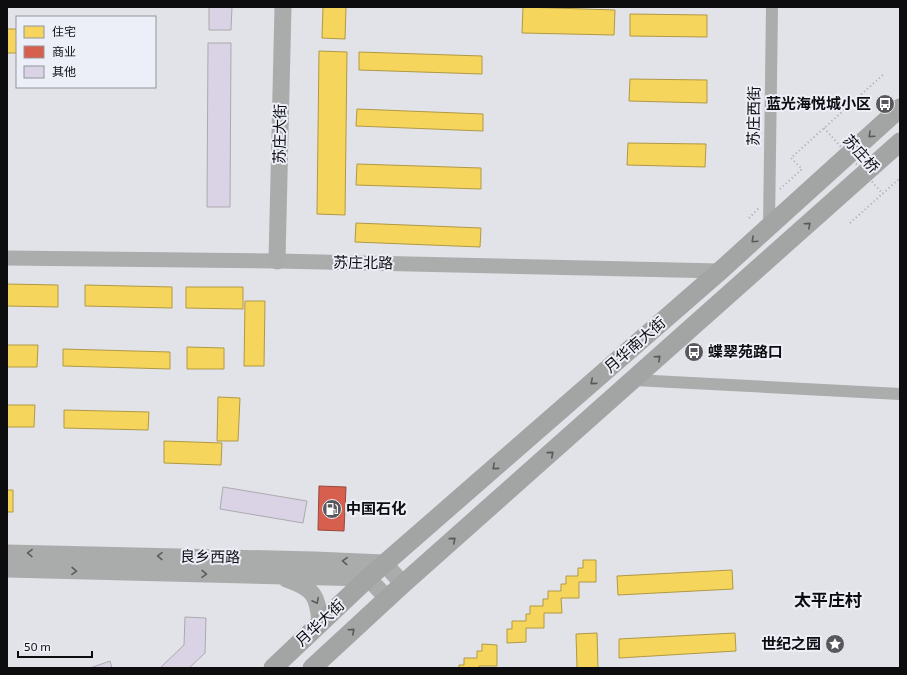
<svg xmlns="http://www.w3.org/2000/svg" width="907" height="675" viewBox="0 0 907 675" font-family="'Exo 2','Noto Sans SC',sans-serif">
<style>
.homes{fill:#f6d55c;stroke:#b09945}
.shops{fill:#d6604d;stroke:#9a473b}
.building{fill:#d9d3e5;stroke:#aaaaae}
.lines{fill:none;stroke-linecap:round;stroke-linejoin:round}
.path{stroke:#a9a9aa;stroke-width:2;stroke-dasharray:1 3;stroke-linecap:butt}
.minor{stroke:#abacac;stroke-width:12}
.tertiary{stroke:#abacac;stroke-width:15}
.secondary{stroke:#aaacac;stroke-width:17}
.primary{stroke:#a3a5a5;stroke-width:19}
.path-bridge{stroke:#a9a9aa;stroke-width:2;stroke-dasharray:1 3;stroke-linecap:butt}
.oneway{stroke:#58595a}
.oneway2{stroke:#5c5c5e}
.labels{text-anchor:middle;stroke-width:4;stroke-linejoin:round;paint-order:stroke}
.poi-label{font-size:15px;font-weight:bold;fill:#0d0d10;stroke:#edeff8;text-anchor:end}
.street-label{font-size:15px;fill:#0d0d10;stroke:#edeff8}
.quarter-label{font-size:17px;font-weight:bold;fill:#0d0d10;stroke:#edeff8}
</style>
<rect width="100%" height="100%" fill="#e2e3e8"/>
<path class="homes" d="M323 7H346L345 39 322 38Z
M523 7 615 10 614 35 522 33Z
M630 14 707 15V37L630 36Z
M7 29H17V53H7Z
M319 51 347 52 345 215 317 214Z
M359 52 482 56V74L359 70Z
M630 79 707 80V103L629 101Z
M357 109 483 114V131L356 126Z
M628 143 706 144 705 167 627 165Z
M357 164 481 168V189L356 185Z
M356 223 481 228 480 247 355 242Z
M7 284 58 285V307L7 306Z
M85 285 172 287V308L85 306Z
M186 287H243V309L186 308Z
M245 301H265L264 366H244Z
M7 345H38L37 367H7Z
M187 347 224 348V369H187Z
M63 349 170 352V369L63 366Z
M218 397 240 398 238 441H217Z
M7 405H35L34 427H7Z
M64 410 149 412 148 430 64 428Z
M164 441 222 443 221 465 164 463Z
M7 490H13V512H7Z
M583 560H596V582H579V598H561L562 613H544V628H526V642L507 643V629H512V621H526V614H530V606H543V599H548V591H561V584H566V576H578V568H583Z
M732 570 733 589 618 595 617 576Z
M597 633 598 668H577L576 634Z
M735 633 736 651 619 658V639Z
M482 644 497 645V666H479V668H459V665H464V658H477V651H482Z"/>
<path class="shops" d="M319 486 346 487 344 531 318 530Z"/>
<path class="building" d="M209 7H232L231 30H209Z
M208 43H231L230 207H207Z
M223 487 307 501 303 523 220 509Z
M185 617 206 618 205 653 189 668H160L184 645Z
M110 661 112 668H90Z"/>
<g class="lines">
<path class="path" d="M780 189 802 169 791 158 885 73
M749 218 759 208
M850 223 900 178"/>
<path class="minor" d="M769 226 772 7
M634 380 900 394"/>
<path class="tertiary" d="M7 258 277 261 720 271"/>
<path class="secondary" d="M277 261 283 7
M7 553 315 560 384 563 403 584
M7 569 368 578 388 599
M286 579C313 588 318 595 320 623"/>
<path class="primary" d="M273 668 368 578 720 271 900 108
M312 668 403 584 900 142"/>
<path class="path-bridge" d="M824 128 883 194"/>
</g>
<defs><path id="oneway-chevron" d="M-2-3.5L2.5 0L-2 3.5" fill="none" stroke-width="1.6" stroke-linecap="round" stroke-linejoin="round"/></defs>
<g class="oneway">
<use href="#oneway-chevron" transform="translate(871 135) rotate(138)"/>
<use href="#oneway-chevron" transform="translate(808 225) rotate(-42)"/>
<use href="#oneway-chevron" transform="translate(754 240) rotate(137)"/>
<use href="#oneway-chevron" transform="translate(658 358) rotate(-42)"/>
<use href="#oneway-chevron" transform="translate(593 382) rotate(139)"/>
<use href="#oneway-chevron" transform="translate(551 454) rotate(-41)"/>
<use href="#oneway-chevron" transform="translate(495 467) rotate(139)"/>
<use href="#oneway-chevron" transform="translate(453 540) rotate(-41)"/>
<use href="#oneway-chevron" transform="translate(352 631) rotate(-42)"/>
</g>
<g class="oneway2">
<use href="#oneway-chevron" transform="translate(30 553) rotate(-179)"/>
<use href="#oneway-chevron" transform="translate(160 556) rotate(-179)"/>
<use href="#oneway-chevron" transform="translate(345 561) rotate(-177)"/>
<use href="#oneway-chevron" transform="translate(74 571) rotate(1)"/>
<use href="#oneway-chevron" transform="translate(204 574) rotate(1)"/>
<use href="#oneway-chevron" transform="translate(316 601) rotate(64)"/>
</g>
<defs>
<symbol id="bus-disc" viewBox="-11 -11 22 22"><circle r="9.5" fill="#58585c" stroke="#edeff8"/><path d="M-5-6H5V4H4V6H2V4H-2V6H-4V4H-5ZM-3.5-4V0h7V-4ZM-3.5 1.2v1.5H-2V1.2ZM2 1.2v1.5H3.5V1.2Z" fill="#fff"/></symbol>
<symbol id="fuel-disc" viewBox="-11 -11 22 22"><circle r="9.5" fill="#58585c" stroke="#edeff8"/><path d="M-5.5-6h7V0h2V4h1.3V-2.5L3-4.5l.8-.8L6-3V5H2.5V1h-1V6h-7ZM-4.2-4.7v3.2H.2V-4.7Z" fill="#fff"/></symbol>
<symbol id="sight-disc" viewBox="-11 -11 22 22"><circle r="9.5" fill="#58585c" stroke="#edeff8"/><path d="M0-6L1.8-2.2L6-1.7L2.9 1.2L3.7 5.4L0 3.3L-3.7 5.4L-2.9 1.2L-6-1.7L-1.8-2.2Z" fill="#fff"/></symbol>
</defs>
<g fill-rule="evenodd">
<use href="#bus-disc" x="874" y="93" width="22" height="22"/>
<use href="#bus-disc" x="683" y="341" width="22" height="22"/>
<use href="#fuel-disc" x="321" y="498" width="22" height="22"/>
<use href="#sight-disc" x="824" y="633" width="22" height="22"/>
</g>
<g class="labels">
<g class="poi-label">
<text x="871" y="109">蓝光海悦城小区</text>
<text x="708" y="357" text-anchor="start">蝶翠苑路口</text>
<text x="346" y="514" text-anchor="start">中国石化</text>
<text x="821" y="649">世纪之园</text>
</g>
<g class="street-label">
<text transform="translate(754 116) rotate(-89)" y="5">苏庄西街</text>
<text transform="translate(280 134) rotate(-89)" y="5">苏庄大街</text>
<text transform="translate(861 154) rotate(48)" y="5">苏庄桥</text>
<text transform="translate(363 263) rotate(1)" y="5">苏庄北路</text>
<text transform="translate(635 345) rotate(-41)" y="5">月华南大街</text>
<text transform="translate(210 557) rotate(1)" y="5">良乡西路</text>
<text transform="translate(320 623) rotate(-43)" y="5">月华大街</text>
</g>
<g class="quarter-label">
<text x="828" y="606">太平庄村</text>
</g>
</g>
<rect width="907" height="675" fill="none" stroke="#0d0d10" stroke-width="16"/>
<rect x="16" y="16" width="140" height="72" fill="#edeff8" stroke="#93959b"/>
<rect x="24" y="26" width="20" height="12" fill="#f6d55c" stroke="#93959b"/>
<text x="52" y="36" font-size="12" fill="#0d0d10">住宅</text>
<rect x="24" y="46" width="20" height="12" fill="#d6604d" stroke="#93959b"/>
<text x="52" y="56" font-size="12" fill="#0d0d10">商业</text>
<rect x="24" y="66" width="20" height="12" fill="#d9d3e5" stroke="#93959b"/>
<text x="52" y="76" font-size="12" fill="#0d0d10">其他</text>
<path d="M18 651v6h74v-6" fill="none" stroke="#0d0d10" stroke-width="2"/>
<text x="24" y="651" font-size="12" fill="#0d0d10" stroke="#edeff8" stroke-width="3" paint-order="stroke">50 m</text>
</svg>
